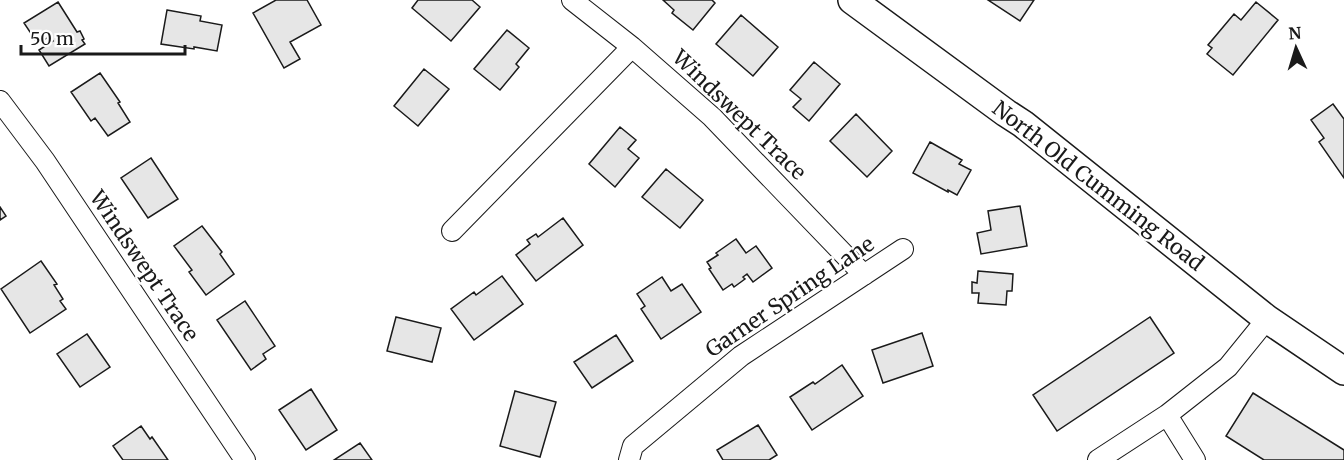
<svg xmlns="http://www.w3.org/2000/svg" width="1344" height="460" viewBox="0 0 1344 460" font-family="Merriweather,serif">
<style>
.building{fill:#e6e6e6;stroke:#1a1a1a;stroke-width:1.5}
.lines{fill:none;stroke-linecap:round;stroke-linejoin:round}
.street-casing{stroke:#1a1a1a;stroke-width:22}
.secondary-casing{stroke:#1a1a1a;stroke-width:30}
.street{stroke:#fff;stroke-width:20}
.secondary{stroke:#fff;stroke-width:27}
.labels{text-anchor:middle;stroke-width:4.5;stroke-linejoin:round;paint-order:stroke}
.street-label{font-size:21px;fill:#1a1a1a;stroke:#fff}
</style>
<rect width="100%" height="100%" fill="#fff"/>
<path class="building" d="M276 0H307L321 25 290 42 300 59 284 68 253 13Z
M418 0H472L480 7 451 41 412 8Z
M663 0H712L715 3 693 30 672 13 674 10Z
M988 0H1034L1020 21Z
M58 2 77 32 80 31 84 39 82 40 85 44 49 66 39 50 53 41 50 36 38 44 24 23Z
M1256 2 1278 20 1233 75 1207 54 1212 48 1208 45 1234 14 1241 20Z
M167 10 201 16 200 21 222 25 217 51 194 47V49L161 44Z
M741 15 778 47 753 76 716 44Z
M507 30 529 48 516 64 519 67 500 90 474 69Z
M814 62 840 84 809 121 793 107 801 99 790 90Z
M424 69 449 89 418 126 394 106Z
M100 73 120 102 118 103 130 122 108 136 95 118 91 121 71 92Z
M1333 104 1344 119V178L1319 142 1324 138 1311 120Z
M856 114 892 151 867 177 830 141Z
M620 127 636 140 628 149 639 158 615 187 589 164Z
M930 142 962 160 959 164 971 170 957 195 948 190V192L913 173Z
M151 158 178 199 148 218 121 178Z
M666 169 703 200 680 228 642 197Z
M1020 206 1027 246 981 254 977 233 991 230 988 211Z
M0 207 6 216 0 220Z
M563 218 583 245 536 281 516 255 530 244 527 240 536 234 538 237Z
M202 226 222 252 220 254 234 274 206 295 189 272 192 270 174 246Z
M736 239 746 253 756 246 772 268 753 282 747 274 743 277 745 279 734 287 732 284 723 290 709 269 711 268 707 262 718 255 716 253Z
M41 261 57 284 54 285 63 299 60 301 66 309 30 333 1 289Z
M978 271 1013 274 1012 291H1007L1006 305 978 303 979 293H972V282L977 283Z
M502 276 523 304 474 340 451 309 474 292 476 295Z
M662 277 671 291 682 284 701 312 661 339 641 309 645 306 637 294Z
M245 301 275 346 263 354 266 359 251 370 217 320Z
M396 317 441 328 432 362 387 351Z
M1150 317 1174 353 1057 431 1033 395Z
M922 333 933 366 883 383 872 350Z
M87 334 110 367 80 387 57 354Z
M616 335 633 361 592 388 574 362Z
M842 365 863 396 812 430 790 397 813 382 815 384Z
M311 389 337 430 306 450 279 410Z
M515 391 556 402 540 457 500 446Z
M1253 393 1344 450V460H1264L1226 436Z
M758 425 777 455 769 460H723L717 450Z
M141 426 150 439 152 437 168 460H123L113 446Z
M360 443 372 460H334Z"/>
<g class="lines">
<defs>
<path id="street" d="M572 0 632 47 712 117 864 275
M0 101 45 161 245 460
M452 231 632 47
M1167 415 1195 460
M629 460 633 446 741 356 903 249
M1098 460 1167 415 1228 367 1267 319"/>
<path id="secondary" d="M852 0 1006 113 1023 124 1267 319 1344 371"/>
</defs>
<use href="#street" class="street-casing"/>
<use href="#secondary" class="secondary-casing"/>
<use href="#street" class="street"/>
<use href="#secondary" class="secondary"/>
</g>
<g class="labels">
<g class="street-label">
<text transform="translate(739 115) rotate(44)" y="7">Windswept Trace</text>
<text transform="translate(1098 186) rotate(38)" y="7">North Old Cumming Road</text>
<text transform="translate(144 266) rotate(56)" y="7">Windswept Trace</text>
<text transform="translate(790 297) rotate(-34)" y="7">Garner Spring Lane</text>
</g>
</g>
<g transform="translate(1296 48) rotate(356)" stroke="#ffffff" stroke-width="4.5" paint-order="stroke">
<path d="M0-4.5L10 22L0 15L-10 22Z" fill="#1a1a1a"/>
<text y="-9" font-size="16" font-weight="bold" text-anchor="middle" fill="#1a1a1a">N</text>
</g>
<path d="M21 45v9h164v-9" fill="none" stroke="#1a1a1a" stroke-width="3"/>
<text x="30" y="45" font-size="18" fill="#1a1a1a" stroke="#ffffff" stroke-width="4.5" paint-order="stroke">50 m</text>
</svg>
